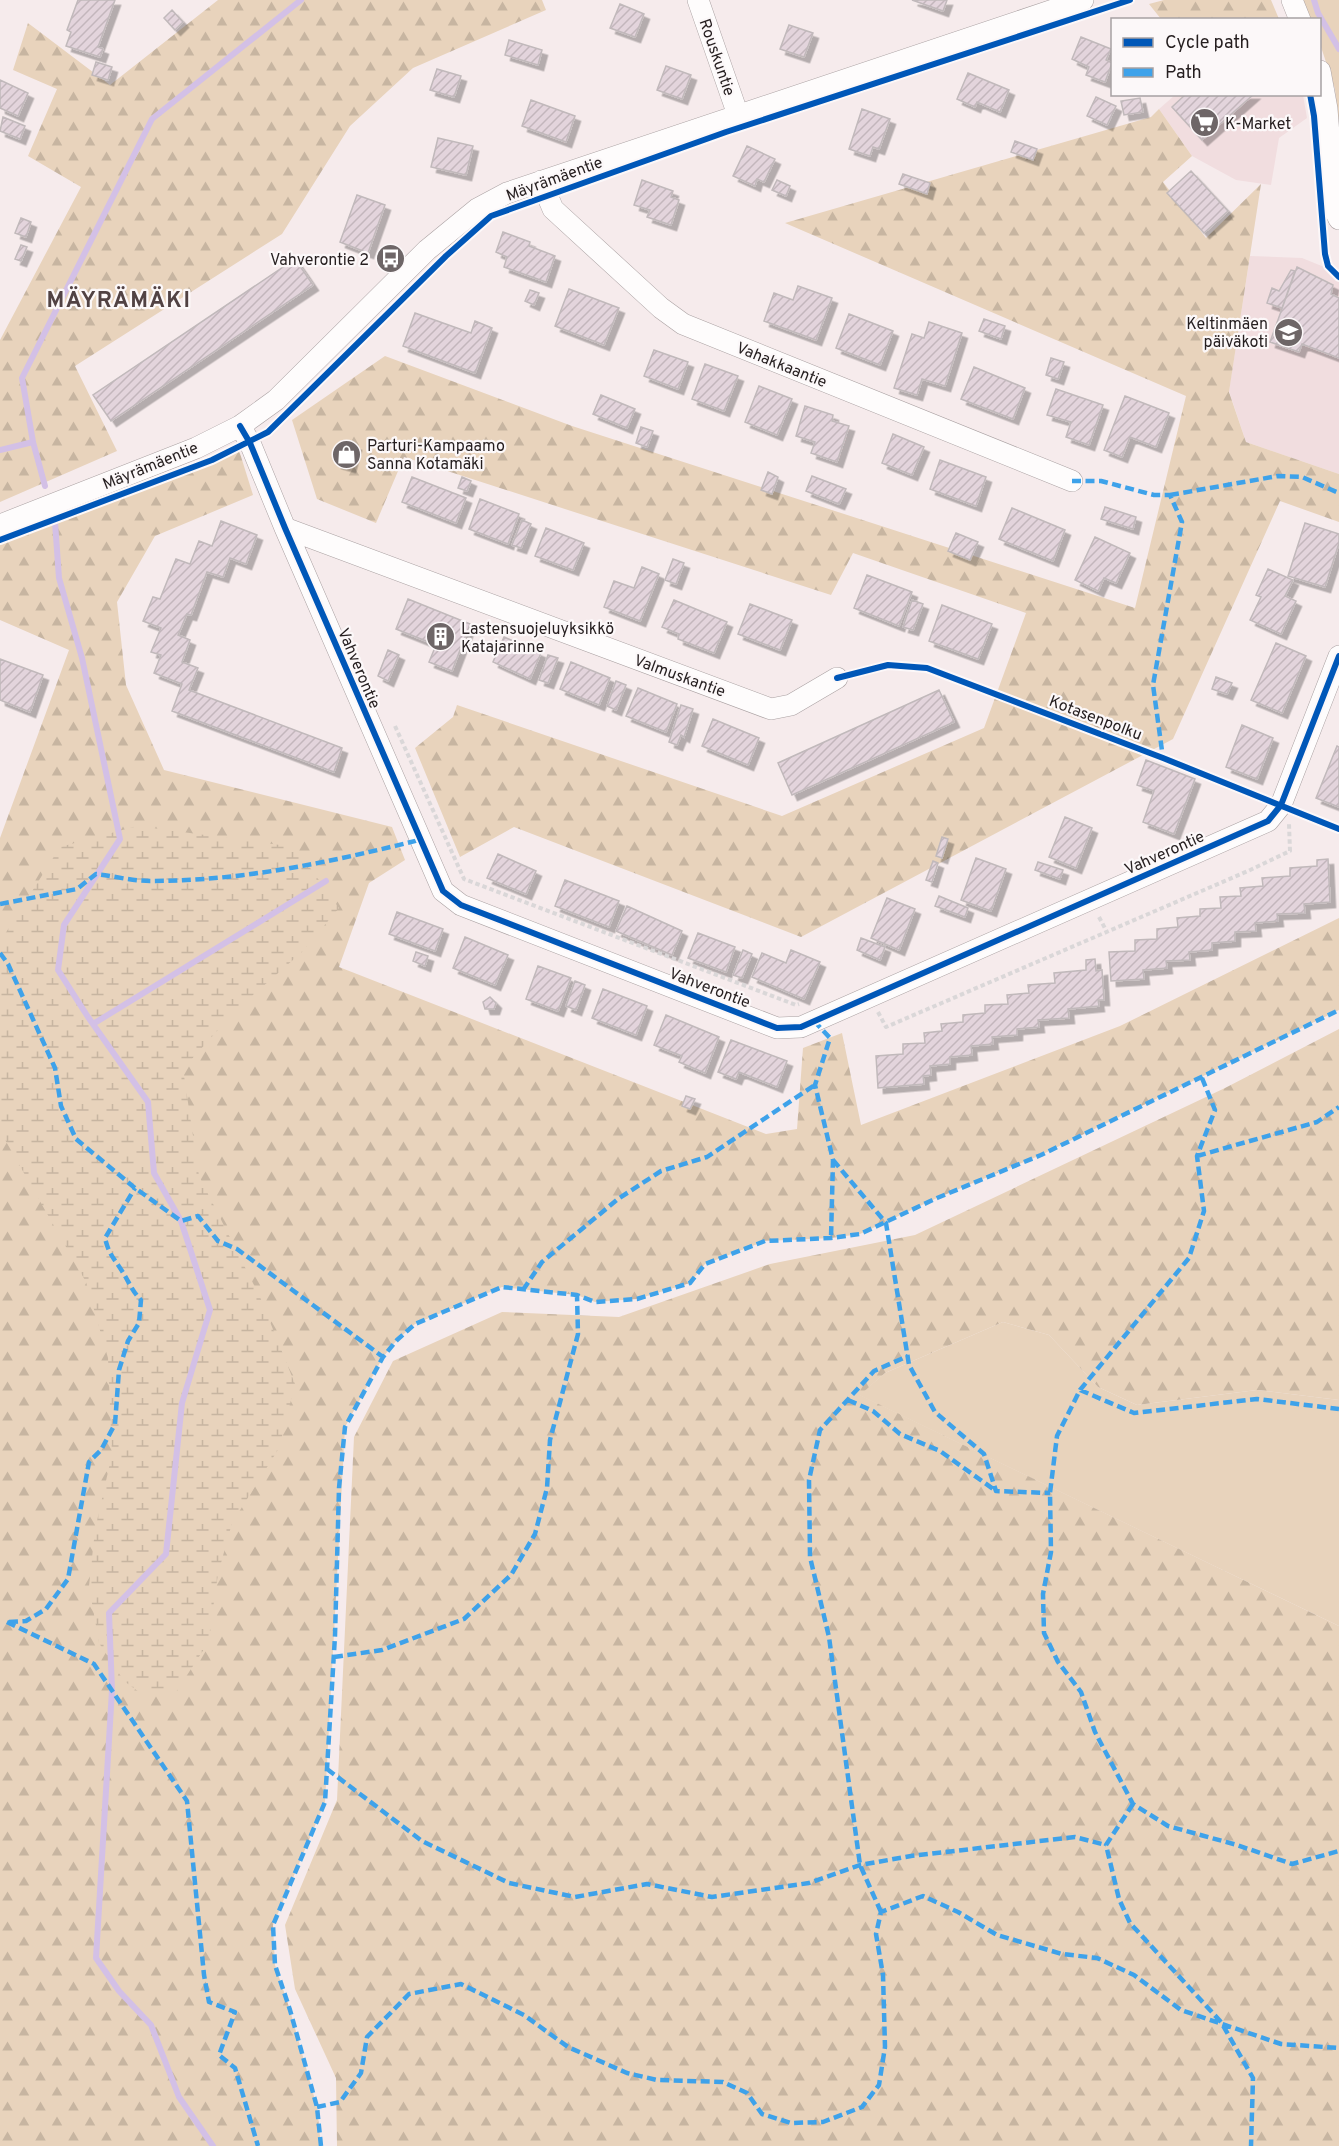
<svg xmlns="http://www.w3.org/2000/svg" width="1339" height="2146" viewBox="0 0 1339 2146" font-family="Overpass,sans-serif">
<style>
.built{fill:#f1dddf}
.green{fill:#e8d3bc}
.forest{fill:url(#forest-firs)}
.wetland{fill:url(#wetland-marsh)}
.lines{fill:none;stroke-linecap:round;stroke-linejoin:round}
.stream{stroke:#d3c0e6;stroke-width:6}
.building{fill:url(#building-hatch);stroke:#c1b9bb;stroke-width:1.5;filter:url(#shadow)}
.minor-casing{stroke:#aaa1a2;stroke-width:22}
.path{stroke:#dad7d8;stroke-width:4;stroke-dasharray:4.5 3;stroke-linecap:butt}
.minor{stroke:#fefcfc;stroke-width:21}
.quiet{stroke:#3ea2ea;stroke-width:4.5;stroke-dasharray:9 4.5;stroke-linecap:butt}
.cycleway-casing{stroke:#fcf8f9;stroke-width:10}
.cycleway{stroke:#0057b8;stroke-width:6}
.labels{text-anchor:middle;stroke-width:4.5;stroke-linejoin:round;paint-order:stroke}
.street-label{font-size:16px;fill:#251e1f;stroke:#fcf8f9}
.poi-label{font-size:16px;fill:#251e1f;stroke:#fcf8f9;text-anchor:start}
.district-label{font-size:22px;font-weight:bold;letter-spacing:1.5px;fill:#514243;stroke:#fcf8f9}
</style>
<defs>
<pattern id="forest-firs" width="22" height="20" patternUnits="userSpaceOnUse" patternTransform="scale(1.5)"><rect width="22" height="20" fill="#e8d3bc"/><path d="M5 1l3.5 6h-7zM16 11l3.5 6h-7z" fill="#c7b5a1"/></pattern>
<pattern id="wetland-marsh" width="20" height="14" patternUnits="userSpaceOnUse" patternTransform="scale(1.5)"><rect width="20" height="14" fill="#e8d3bc"/><path d="M1 5h8M5 5V1M11 12h8M15 12V8" fill="none" stroke="#c7b5a1"/></pattern>
<pattern id="building-hatch" width="6" height="6" patternUnits="userSpaceOnUse" patternTransform="scale(1.5)"><rect width="6" height="6" fill="#e3d4dc"/><path d="M-1 1l2-2M0 6l6-6M5 7l2-2" fill="none" stroke="#c3b6bc"/></pattern>
<filter id="shadow"><feDropShadow dx="5.5" dy="5.5" stdDeviation="0" flood-color="#0004"/></filter>
</defs>
<rect width="100%" height="100%" fill="#f6ebec"/>
<path class="built" d="M1175 95H1303L1307 118 1279 138 1271 185 1236 180 1192 156 1159 109Z
M1250 256 1302 258 1339 273V474L1246 442 1229 391Z"/>
<path class="green" d="M1301 0H1339V137L1335 89 1320 44V20L1309 19Z
M1003 1322 1049 1335 1098 1387 1137 1405 1257 1390 1339 1400V1626L859 1395 885 1373Z"/>
<path class="forest" d="M218 0H542L546 10 413 68 350 126 282 234 75 366 117 451 0 502V340L81 187 28 156 57 89 13 70 28 23 110 85Z
M1164 0H1271L1279 19H1161L1149 4Z
M1159 109 1192 156 1163 182 1206 238 1261 184 1229 392 1246 442 1339 474V522L1280 501 1173 739 801 937 514 827 460 857 415 748 453 717 457 705 782 816 984 728 1026 613 853 553 831 595 404 457 376 523 317 499 292 420 385 356 572 426 1135 608 1186 396 785 223 1151 117Z
M238 447 253 495 155 536 117 602 126 685 164 770 392 827 405 860 369 883 339 967 766 1134 797 1129 803 1048 842 1033 861 1125 1120 1026 1339 918V1010L1041 1155 937 1198 860 1234 831 1238 765 1241 705 1264 690 1283 637 1299 595 1302 577 1295 502 1287 415 1324 397 1340 383 1357 345 1427 325 1802 273 1925 275 1965 290 2010 317 2107 321 2146H0V838L69 650 0 620V541Z
M1339 1029V1400L1257 1390 1137 1405 1098 1387 1049 1335 1003 1322 885 1373 860 1395 1339 1626V2146H337L336 2078 295 1989 285 1925 337 1800 354 1437 393 1361 502 1312 619 1317 770 1264 915 1235 1225 1088Z"/>
<path class="wetland" d="M137 826 295 847 339 908 302 952 234 1012 183 1069 199 1176 260 1297 295 1384 279 1448 232 1523 218 1574 208 1643 176 1692H139L124 1681 99 1643 89 1586 95 1530 112 1454 108 1358 86 1282 0 1131V942L60 847Z"/>
<g class="lines">
<path class="stream" d="M1314 0 1318 13 1339 49
M0 450 33 442
M45 486 33 442 22 378 152 119 301 0
M55 522 59 578 82 658 120 839 64 925 58 970 88 1017 148 1102 154 1173 181 1221 210 1310 182 1403 166 1554 109 1613 112 1690 96 1958 119 1991 151 2025 179 2097 213 2146
M93 1024 326 881"/>
</g>
<path class="building" d="M78 0H115L98 47 103 49 100 57 66 46 71 32 67 30Z
M912 0H947L943 11Z
M620 4 644 14 635 37 610 28Z
M172 10 183 22 175 30 164 18Z
M789 25 813 33 804 57 780 49Z
M1081 37 1111 49 1106 60 1112 63 1105 82 1086 75 1089 67 1072 59Z
M509 40 542 50 538 65 505 55Z
M96 62 112 67 108 80 92 75Z
M666 66 691 75 682 99 657 90Z
M437 69 461 76 454 97 430 90Z
M968 73 1009 90 1000 112 977 102 975 107 957 99Z
M0 80 28 93 18 116 0 108Z
M1186 94H1254L1202 140 1172 107Z
M1096 97 1116 106 1107 125 1087 116Z
M1140 98 1143 112 1124 115 1121 101Z
M531 100 575 116 566 142 522 126Z
M862 109 890 119 879 149 873 147 870 156 849 149Z
M3 117 25 126 20 139 0 131Z
M438 138 473 146 466 175 431 167Z
M1015 141 1037 149 1033 160 1011 152Z
M747 146 775 159 764 182 757 179 755 186 733 176Z
M1191 171 1228 211 1204 233 1167 193Z
M903 174 930 183 927 194 899 184Z
M642 180 673 191 671 197 679 200 671 225 647 217 650 210 634 205Z
M777 180 790 186 786 196 772 190Z
M357 195 385 205 368 253 340 242Z
M21 218 31 222 26 237 15 233Z
M503 232 530 242 529 246 555 256 546 282 504 267 507 257 496 252Z
M21 245 27 247 21 261 15 259Z
M295 259 313 285 111 421 93 395Z
M1297 267 1333 285 1331 294 1339 298V358L1302 344 1299 352 1270 342Z
M1291 270 1295 271 1282 308 1267 303 1272 288 1279 291Z
M798 286 832 298 816 340 764 321 774 293 793 300Z
M569 289 619 308 604 345 555 326Z
M530 290 539 293 534 305 525 301Z
M415 313 471 333 475 321 492 328 475 373 403 346Z
M849 314 893 331 880 365 836 348Z
M984 319 1005 326 1001 339 979 331Z
M929 322 962 333 945 386 922 379 917 395 894 388 912 334 924 338Z
M654 350 688 362 678 389 644 376Z
M1051 358 1064 362 1058 379 1046 375Z
M705 364 738 376 724 411 692 399Z
M974 367 1025 388 1013 419 961 399Z
M759 386 792 399 777 435 745 422Z
M1056 389 1103 405 1089 445 1066 437 1071 422 1047 415Z
M601 395 635 409 627 428 593 414Z
M1125 396 1169 413 1156 447 1130 437 1122 457 1104 450Z
M805 406 833 415 832 421 849 426 837 462 811 453 815 442 796 436Z
M641 427 653 431 647 447 636 443Z
M893 434 924 447 912 475 882 463Z
M342 441 356 445 350 467 336 463Z
M940 460 986 477 976 506 930 489Z
M768 472 778 477 772 494 761 490Z
M812 476 846 489 839 504 806 491Z
M412 477 466 498 456 523 402 502Z
M462 477 471 481 467 491 458 488Z
M480 499 519 514 508 544 469 529Z
M1105 507 1136 517 1133 529 1101 519Z
M1012 508 1065 530 1053 561 999 539Z
M522 520 531 524 521 548 512 545Z
M221 521 257 535 246 564 230 558 223 577 207 572 191 615 187 614 178 635 190 640 182 662 198 668 189 690 342 748 334 772 172 711 182 684 154 673 161 655 151 652 161 628 143 621 153 597 160 599 176 559 190 564 199 541 212 546Z
M1305 523 1339 534V543L1325 587 1288 576Z
M546 528 584 543 573 570 535 556Z
M956 533 978 542 970 560 948 551Z
M1095 537 1130 553 1116 583 1104 578 1098 591 1075 580Z
M673 559 684 563 676 584 665 580Z
M642 567 659 574 640 621 604 607 614 581 634 588Z
M1268 569 1293 580 1285 596 1296 601 1281 634 1250 620 1261 597 1256 595Z
M867 575 912 592 899 626 854 608Z
M408 599 470 624 452 671 429 662 436 645 396 629Z
M674 600 727 622 714 653 678 639 679 634 662 627Z
M912 600 923 604 913 630 903 627Z
M750 604 792 620 780 650 738 634Z
M942 605 992 624 978 659 929 641Z
M504 637 541 653 530 679 493 662Z
M1276 643 1306 656 1282 713 1251 700Z
M388 650 399 655 388 681 378 676Z
M548 655 558 658 548 683 539 680Z
M0 659 43 675 30 712 0 700Z
M571 662 610 678 599 705 560 689Z
M1216 677 1232 683 1227 694 1212 689Z
M616 681 626 685 616 710 607 706Z
M638 688 677 704 666 732 626 716Z
M939 690 954 722 792 795 778 763Z
M681 705 693 709 684 737 681 735 677 745 669 742Z
M713 719 759 738 748 765 702 746Z
M1242 725 1273 738 1257 779 1226 767Z
M1337 746 1339 747V807L1316 798Z
M1146 760 1195 779 1174 834 1143 822 1154 791 1137 785Z
M1065 817 1092 828 1076 868 1049 857Z
M942 837 948 839 942 858 936 856Z
M498 854 536 871 526 894 487 878Z
M976 858 1006 869 991 911 961 900Z
M1328 859 1330 902 1304 904 1305 913 1277 914 1278 921 1255 923 1256 931 1235 932V941L1212 943V950L1189 952 1190 960 1166 961 1167 968 1143 970 1144 979 1111 981 1109 952 1135 951V940L1157 939V929L1178 927 1177 918 1200 916V909L1221 908 1220 897 1241 896 1240 888 1263 886 1262 878 1290 876V868L1317 866V860Z
M933 861 938 863 932 882 926 880Z
M1038 862 1063 870 1060 879 1035 870Z
M565 880 619 901 609 927 555 906Z
M939 896 968 908 965 917 935 906Z
M887 898 915 909 899 950 871 938Z
M627 906 682 931 672 955 616 931Z
M397 912 443 929 435 951 389 934Z
M698 933 735 947 726 972 688 958Z
M465 937 508 955 495 985 453 968Z
M861 938 885 947 880 960 857 950Z
M743 950 752 954 742 978 733 975Z
M791 950 820 962 804 999 752 977 762 953 786 963Z
M416 952 428 956 425 966 413 961Z
M1095 959 1096 971 1102 970 1104 1000H1098L1099 1006 1068 1009 1069 1018 1038 1020 1039 1027 1017 1029V1035L992 1037 993 1044 971 1046 972 1055 950 1057V1064L930 1066 931 1075 923 1076 924 1084 878 1088 876 1056 903 1054V1044L925 1043 924 1033 942 1031 941 1024 963 1022V1015L985 1013V1005L1008 1004 1007 995 1029 993 1028 985 1055 983 1054 973 1086 970V960Z
M538 966 571 978 558 1011 526 999Z
M575 981 585 985 576 1010 566 1006Z
M603 989 647 1006 636 1035 592 1018Z
M490 997 496 1003 494 1009H485L483 1002Z
M666 1015 719 1037 705 1073 679 1062 682 1056 654 1045Z
M731 1040 787 1061 777 1087 739 1072 736 1079 718 1072Z
M686 1096 695 1099 690 1109 682 1106Z"/>
<g class="lines">
<defs>
<path id="minor" d="M698 0 738 115
M1292 0 1300 20
M1320 71 1327 109 1335 211 1339 219
M541 181 553 209 661 308 683 324 1072 481
M240 426 250 443 285 528 443 891 461 905 777 1028 801 1027 1268 821 1281 805 1339 656
M0 525 196 448 240 426 276 400 427 250 477 209 507 193 1083 0
M285 528 771 709 791 705 837 678"/>
</defs>
<use href="#minor" class="minor-casing"/>
<path class="path" d="M395 726 464 879 796 1005 799 1004
M1099 917 1107 932
M878 1012 886 1027 1248 871 1290 851 1289 824"/>
<use href="#minor" class="minor"/>
<path class="quiet" d="M1072 481H1101L1154 495H1170L1182 522 1153 685 1163 758
M1170 495 1278 476 1302 477 1339 493
M0 904 77 889 96 874C113 876 132 881 151 881 242 881 331 862 419 840
M0 953 8 964 55 1068 61 1106 76 1139 135 1188 181 1221 198 1216 218 1241 237 1249 383 1357
M814 1021 830 1038 815 1085 833 1160 831 1238
M1202 1078 1215 1110 1197 1156 1204 1211 1189 1258 1080 1390 1057 1436 1050 1493 1051 1552 1043 1594 1044 1633 1058 1662 1081 1692 1095 1732 1133 1804 1168 1826 1237 1845 1292 1864 1339 1851
M1197 1156 1317 1122 1339 1107
M833 1160 886 1223 909 1365 935 1412 984 1454 996 1491 1050 1493
M523 1290 542 1262 618 1199 661 1171 707 1157 815 1085
M1080 1390 1134 1413 1257 1399 1339 1409
M848 1400 873 1411 900 1434 940 1451 996 1491
M7 1622 94 1664 187 1801 204 1975 209 2002 235 2012 219 2055 235 2068 258 2146
M9 1622 26 1621 46 1609 68 1579 89 1462 101 1450 115 1424 119 1370 128 1341 139 1323 141 1300C132 1291 129 1282 122 1271 114 1258 109 1255 105 1238L135 1188
M334 1657 382 1650 464 1619 511 1575 535 1534 547 1488 550 1440 578 1334 577 1295
M327 1769 422 1841 509 1883 575 1897 647 1884 712 1897 809 1883 860 1865 911 1856 1075 1837 1106 1845
M1133 1804 1106 1845 1119 1899 1130 1923 1221 2022 1253 2078 1251 2146
M881 1912 860 1865 829 1637 810 1557 809 1480 820 1430 874 1371 908 1356
M317 2107 340 2102 361 2073 367 2037 409 1994 461 1984 524 2015 568 2047 627 2073 657 2080 723 2082 747 2093 762 2114 791 2123 823 2122 862 2107 879 2085 885 2047 883 1975 876 1934 881 1912 923 1896 958 1912 997 1935 1062 1954 1097 1958 1134 1975 1181 2010 1281 2044 1339 2048
M321 2146 317 2107 290 2010 275 1965 273 1925 325 1802 335 1636 339 1488 345 1427 383 1357 397 1340 415 1324 502 1287 577 1295 595 1302 637 1299 690 1283 705 1264 765 1241 831 1238 860 1234 937 1198 1041 1155 1339 1010"/>
<defs>
<path id="cycleway" d="M1310 94 1314 116 1325 254 1328 266 1339 277
M240 426 250 443 285 528 443 891 461 905 777 1028 801 1027 1268 821 1281 805 1339 656
M0 540 212 460 268 432 446 256 491 216 726 132 1130 0
M837 678 888 665 927 668 1163 758 1339 829"/>
</defs>
<use href="#cycleway" class="cycleway-casing"/>
<use href="#cycleway" class="cycleway"/>
</g>
<defs>
<symbol id="supermarket-disc" viewBox="-11 -11 22 22"><circle r="9.5" fill="#6e6667" stroke="#fcf8f9"/><path d="M-6-5.5h2.5l.6 2H6L4.5 2H-2.5L-4.4-4H-6ZM-1.5 3.2a1.3 1.3 0 1 0 .1 0ZM3 3.2a1.3 1.3 0 1 0 .1 0Z" fill="#fff"/></symbol>
<symbol id="bus-disc" viewBox="-11 -11 22 22"><circle r="9.5" fill="#6e6667" stroke="#fcf8f9"/><path d="M-5-6H5V4H4V6H2V4H-2V6H-4V4H-5ZM-3.5-4V0h7V-4ZM-3.5 1.2v1.5H-2V1.2ZM2 1.2v1.5H3.5V1.2Z" fill="#fff"/></symbol>
<symbol id="school-disc" viewBox="-11 -11 22 22"><circle r="9.5" fill="#6e6667" stroke="#fcf8f9"/><path d="M0-5L7-2L0 1L-7-2ZM-4 1L0 2.5L4 1V4Q0 6-4 4Z" fill="#fff"/></symbol>
<symbol id="shop-disc" viewBox="-11 -11 22 22"><circle r="9.5" fill="#6e6667" stroke="#fcf8f9"/><path d="M-5-2.5h2.3a2.7 3.5 0 0 1 5.4 0H5L5.5 6h-11ZM-1.5-2.5h3a1.5 2.3 0 0 0-3 0Z" fill="#fff"/></symbol>
<symbol id="building-disc" viewBox="-11 -11 22 22"><circle r="9.5" fill="#6e6667" stroke="#fcf8f9"/><path d="M-4-6H4V6H1V3H-1V6H-4ZM-2.5-4.3h1.7v1.8h-1.7ZM.8-4.3h1.7v1.8H.8ZM-2.5-1h1.7V.8h-1.7ZM.8-1h1.7V.8H.8Z" fill="#fff"/></symbol>
</defs>
<g fill-rule="evenodd">
<use href="#supermarket-disc" x="1188" y="106" width="33" height="33"/>
<use href="#bus-disc" x="374" y="242" width="33" height="33"/>
<use href="#school-disc" x="1272" y="316" width="33" height="33"/>
<use href="#shop-disc" x="330" y="438" width="33" height="33"/>
<use href="#building-disc" x="424" y="620" width="33" height="33"/>
</g>
<g class="labels">
<g class="street-label">
<text transform="translate(718 57) rotate(71)" y="6">Rouskuntie</text>
<text transform="translate(554 178) rotate(-20)" y="6">Mäyrämäentie</text>
<text transform="translate(782 364) rotate(22)" y="6">Vahakkaantie</text>
<text transform="translate(150 465) rotate(-22)" y="6">Mäyrämäentie</text>
<text transform="translate(360 668) rotate(67)" y="6">Vahverontie</text>
<text transform="translate(680 675) rotate(20)" y="6">Valmuskantie</text>
<text transform="translate(1096 717) rotate(21)" y="6">Kotasenpolku</text>
<text transform="translate(1164 852) rotate(-24)" y="6">Vahverontie</text>
<text transform="translate(710 987) rotate(21)" y="6">Vahverontie</text>
</g>
<g class="poi-label">
<text x="1225" y="129">K-Market</text>
<text x="369" y="265" text-anchor="end">Vahverontie 2</text>
<text x="1268" y="329" text-anchor="end">Keltinmäen<tspan x="1268" dy="18">päiväkoti</tspan></text>
<text x="367" y="451">Parturi-Kampaamo<tspan x="367" dy="18">Sanna Kotamäki</tspan></text>
<text x="461" y="634">Lastensuojeluyksikkö<tspan x="461" dy="18">Katajarinne</tspan></text>
</g>
<g class="district-label">
<text x="119" y="307">MÄYRÄMÄKI</text>
</g>
</g>
<rect x="1111" y="18" width="210" height="78" fill="#fcf8f9" stroke="#a6a1a2" stroke-width="1.5"/>
<rect x="1123" y="38" width="30" height="9" fill="#0057b8" stroke="#a6a1a2" stroke-width="1.5"/>
<text x="1165" y="48" font-size="18" fill="#251e1f">Cycle path</text>
<rect x="1123" y="68" width="30" height="9" fill="#3ea2ea" stroke="#a6a1a2" stroke-width="1.5"/>
<text x="1165" y="78" font-size="18" fill="#251e1f">Path</text>
</svg>
